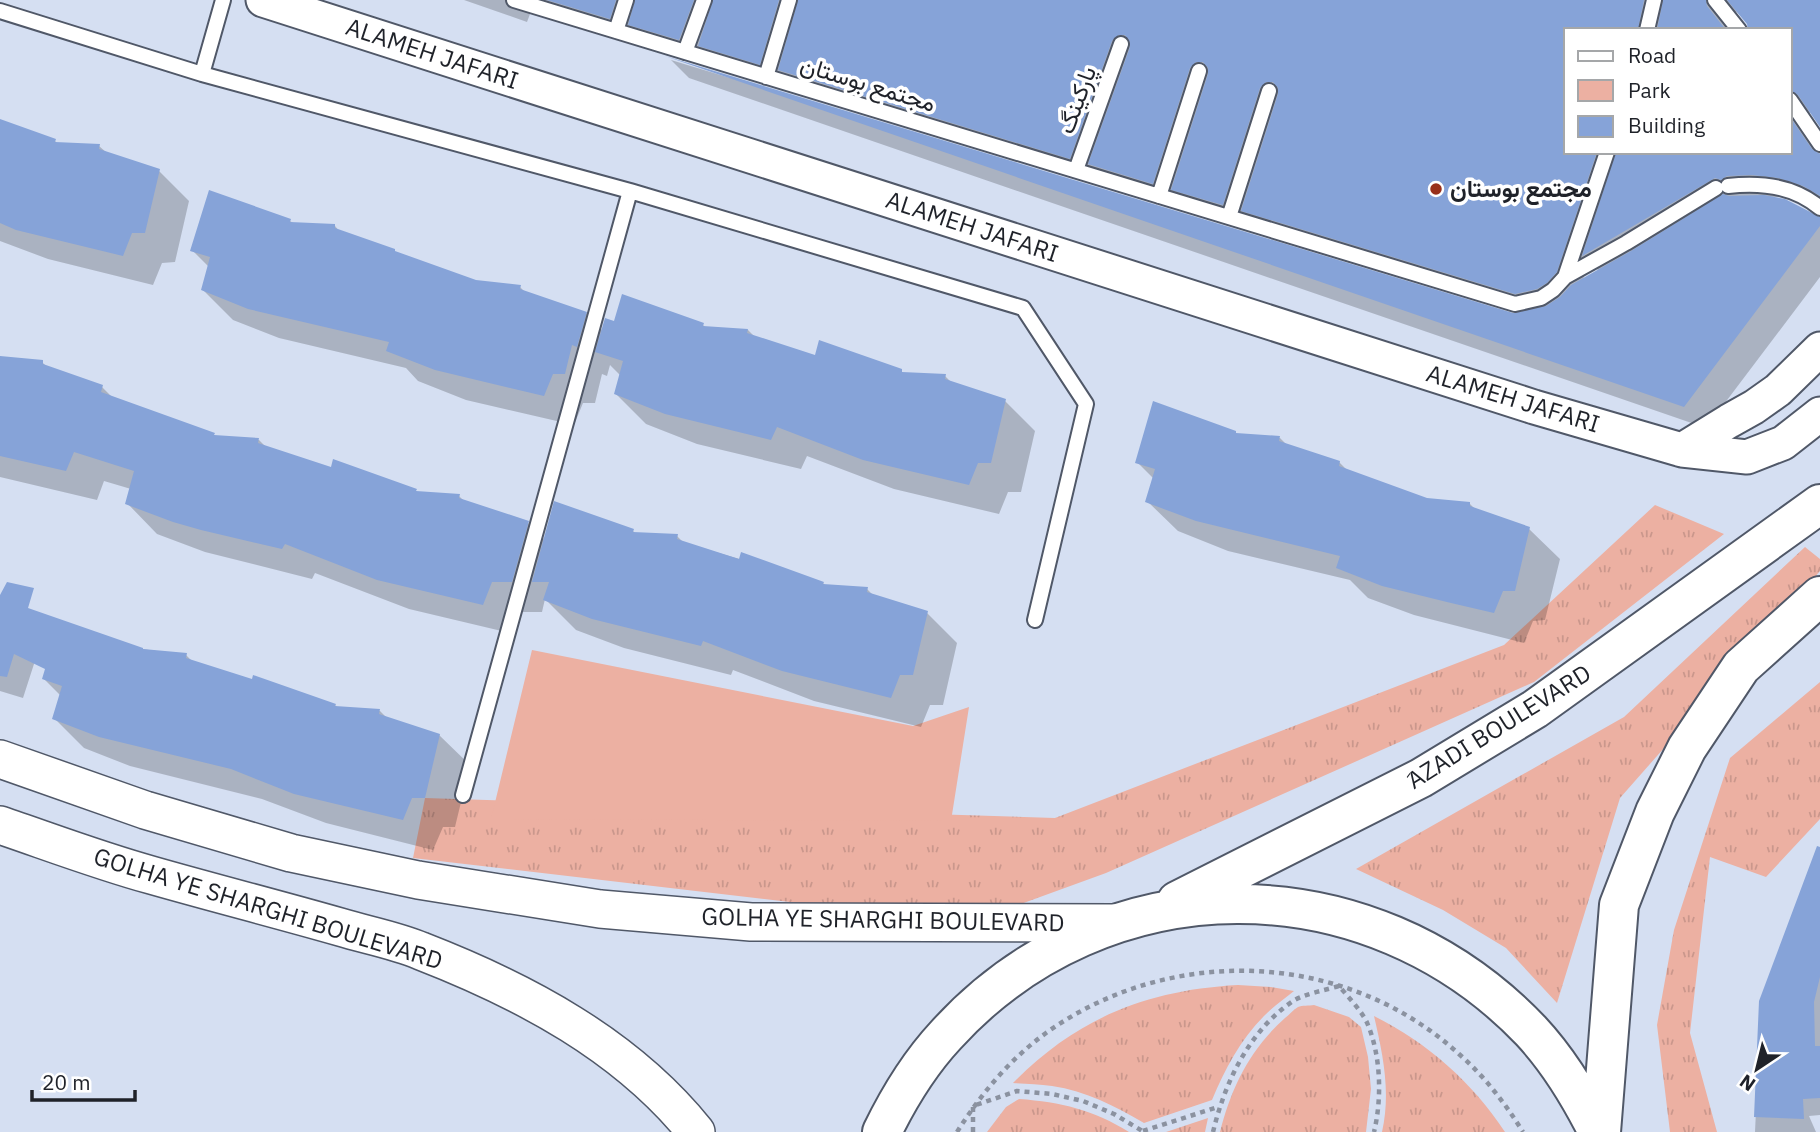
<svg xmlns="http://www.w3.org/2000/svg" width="1820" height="1132" viewBox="0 0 1820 1132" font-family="'IBM Plex Sans',Vazirmatn,sans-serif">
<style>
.grass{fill:url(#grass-tufts)}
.park{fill:#ecb0a2}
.shadow{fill:#0003;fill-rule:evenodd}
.building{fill:#86a3d8}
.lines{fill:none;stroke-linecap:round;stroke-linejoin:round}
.service-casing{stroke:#505868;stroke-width:18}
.tertiary-casing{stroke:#505868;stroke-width:37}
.secondary-casing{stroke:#505868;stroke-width:40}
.primary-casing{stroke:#505868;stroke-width:42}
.path{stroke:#8b92a0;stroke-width:4.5;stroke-dasharray:5 5;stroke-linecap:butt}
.service{stroke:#fff;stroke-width:14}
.tertiary{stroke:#fff;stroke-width:33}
.secondary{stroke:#fff;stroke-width:37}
.primary{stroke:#fff;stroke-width:38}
.poi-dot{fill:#982f1a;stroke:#fff;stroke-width:2.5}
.labels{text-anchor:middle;stroke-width:7;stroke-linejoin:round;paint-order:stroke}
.street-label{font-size:24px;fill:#1f2229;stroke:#fff}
.poi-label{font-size:24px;font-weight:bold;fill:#1f2229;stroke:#fff;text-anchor:start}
</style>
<defs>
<pattern id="grass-tufts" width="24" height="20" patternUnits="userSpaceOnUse" patternTransform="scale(1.75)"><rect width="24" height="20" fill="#ecb0a2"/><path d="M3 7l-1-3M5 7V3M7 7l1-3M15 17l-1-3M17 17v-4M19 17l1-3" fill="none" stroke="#ca978c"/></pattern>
</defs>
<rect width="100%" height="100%" fill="#d5dff2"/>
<path class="grass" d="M1655 505 1724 534 1534 682 1106 873 969 923 413 858 425 798 1055 818 1504 645Z
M1805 547 1820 559V571L1620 798 1557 1003 1506 948 1443 910 1356 869 1624 717Z
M1820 682V819L1766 877 1710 857 1690 1033 1717 1132H1670L1657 1025 1674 930 1730 758Z
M1238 985 1271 987 1294 991C1284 999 1273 1007 1264 1016 1240 1040 1225 1069 1212 1100L1144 1123C1115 1106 1086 1091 1052 1086 1039 1084 1026 1084 1013 1083 1077 1018 1147 990 1238 985Z
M1314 1005 1349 1017 1361 1027 1368 1057 1371 1089 1366 1132H1220C1231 1088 1250 1049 1285 1018 1289 1015 1293 1010 1298 1007 1302 1005 1309 1006 1314 1005Z
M1374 1016C1428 1043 1472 1082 1505 1132H1382C1391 1092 1383 1055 1374 1016Z
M1019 1099C1061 1102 1094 1110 1129 1132H987L1006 1107Z
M1208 1118 1205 1132H1166Z"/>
<path class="park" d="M532 650 913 726 969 707 951 821 491 819Z"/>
<path class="shadow" d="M464 0H1820V124L1812 112 1806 114 1804 129 1820 153V205L1790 197H1773L1820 218V277L1706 428 689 78 671 60 1513 315 1527 312 1265 233 1248 215 1245 226 1195 211 1178 194 1175 205 802 92 785 75 782 86 539 12 530 14 527 22ZM1737 12 1748 24 1790 30V152H1566V30H1729L1727 24 1730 15ZM1589 261 1599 271 1583 280Z
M0 121 55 141 58 144 99 146 107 153 159 171 189 201 175 262 162 263 153 285 48 259 0 241Z
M290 221 293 223 335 226 340 232 476 282 520 287 526 293 586 313 603 331 615 323 703 325 706 328 748 330 755 337 816 357 901 371 904 374 945 376 952 383 1005 401 1035 431 1021 492H1008L999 514 894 489 807 456 801 469 697 444 646 424 616 394 621 376 610 365 607 376 602 374 595 403H583L574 425 466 400 418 381 406 368 279 338 233 320 203 290 209 267 192 250Z
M0 358 42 362 48 368 102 387 114 399 214 435 217 437 259 440 266 447 332 469 416 491 418 493 459 496 465 502 528 523 545 540 633 531 636 534 677 536 684 543 823 583 826 586 867 589 874 596 927 613 957 643 943 705H930L921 727 814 701 733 670 731 675 624 648 576 630 545 599 542 612H522L514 634 409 609 315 573 312 579 205 552 157 534 127 503 131 489 104 481 97 500 0 477Z
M1237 434 1280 438 1287 445 1339 462 1349 472 1427 500 1470 504 1476 510 1529 529 1560 559 1545 620 1533 621 1524 643 1414 615 1368 598 1350 580 1228 551 1178 531 1147 501 1154 479 1137 462Z
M0 598 44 633 23 698 0 691Z
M142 649 186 655 193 662 335 705 338 708 380 711 387 718 439 735 470 765 455 827H443L433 850 326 823 262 799 130 766 84 748 54 718 61 696 44 679Z
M1820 875V1115L1809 1116 1816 1132H1755L1761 1002Z"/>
<path class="building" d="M547 0H616L610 19Z
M635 0H694L679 40 628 25Z
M713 0H779L760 65 698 46Z
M798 0H1644L1638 30H1566V152H1597L1557 272 1547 283 1537 289 1515 294 1241 211 1278 94V88L1273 82H1266L1260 88 1223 205 1171 190 1208 74V68L1203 62H1196L1190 68 1153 184 1088 164 1130 47V42L1125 35H1119L1112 41 1070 159 778 70Z
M1663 0H1706L1707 6 1726 30H1657Z
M1727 0H1820V127L1798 95 1790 90V30H1748L1747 24Z
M665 56 1513 313 1546 306 1560 297 1571 285 1631 251 1723 194 1729 196 1764 195 1785 199 1820 217V226L1684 407Z
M1790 117 1812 149 1820 154V196L1803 186 1778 178 1752 175 1727 176 1721 180 1715 178 1582 256 1616 152H1790Z
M0 119 56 139 55 142 100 144 99 149 160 169 145 233H132L123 256 16 230 0 223Z
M209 190 291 219 290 222 335 224V228L395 249V251L476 280 521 285 520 289 587 312 577 347 572 345 565 374H553L544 396 435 370 386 351 389 342 248 309 201 290 210 257 190 251Z
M622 294 704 323 703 326 748 329 747 333 815 355 819 340 902 369V372L946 374 945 379 1006 399 991 463H978L969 485 863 460 777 427 771 440 665 414 614 394 623 361 595 352 605 318 614 321Z
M0 356 43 360V364L103 385 101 392 215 433 214 435 259 438 258 443 331 467 333 459 417 489 416 491 460 494 459 498 529 521 512 582H492L483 605 377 580 285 544 282 549 201 530 173 522 125 504 134 471 74 452 66 471 0 456Z
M1153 401 1236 431V433L1280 436 1279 441 1340 461 1339 466 1427 498 1470 502V506L1530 527 1515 591H1503L1494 613 1451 603 1382 586 1336 568 1340 556 1196 521 1145 502 1155 469 1135 463Z
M554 501 634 529 633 532 678 534 677 539 739 559 741 552 824 582 823 584 868 587 867 592 928 611 913 675H900L891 698 782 671 703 641 701 646 592 619 543 600 549 582H532Z
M7 582 34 588 28 608 143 648V649L187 653 186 658 252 679 253 675 336 704 335 706 380 709 379 714 440 734 425 798H412L403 820 294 794 231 769 99 737 52 719 62 686 42 679 45 669 14 654 7 677 0 676V595Z
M1817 846 1820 847V977L1814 1002 1815 1046H1820V1098L1803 1099 1804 1119 1754 1117 1759 1001Z"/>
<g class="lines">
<defs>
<path id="service" d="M514 0 1515 304 1541 298 1553 290 1565 277 1626 243 1716 188
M1715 0 1739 30
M0 11 202 74 630 191 1023 308 1086 404 1035 620
M1647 30 1654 0
M616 31 626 0
M685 52 704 0
M202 74 223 0
M766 77 789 0
M1790 100 1820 144
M1076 170 1121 44
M1728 186C1761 182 1794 186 1820 208
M1159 196 1199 71
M1229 217 1269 91
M1565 277 1607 152
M463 795 630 191"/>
<path id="tertiary" d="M263 0 1534 407 1682 450 1747 457 1783 443 1820 414
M1682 450 1729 421 1754 407 1778 390 1820 349"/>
<path id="secondary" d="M0 759 145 810 291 853 418 880 600 909 751 922 1115 923
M0 825C50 842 100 861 151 875 214 893 277 909 340 927 366 935 395 940 421 951 524 991 626 1045 696 1132"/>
<path id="primary" d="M1177 901 1421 778 1535 709 1820 504
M882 1132C899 1097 919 1064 946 1035 1104 861 1369 861 1531 1031 1559 1061 1580 1096 1598 1132
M1601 1132 1619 905 1655 812 1687 748 1741 667 1820 596"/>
</defs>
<use href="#service" class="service-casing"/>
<use href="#tertiary" class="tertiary-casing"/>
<use href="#secondary" class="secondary-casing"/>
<use href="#primary" class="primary-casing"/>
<path class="path" d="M1143 1131 1218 1107
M957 1132C981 1094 1009 1060 1046 1033 1170 944 1345 950 1459 1054 1485 1077 1505 1103 1523 1132
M973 1132V1106L1017 1091 1052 1094 1083 1101 1114 1114 1144 1132
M1213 1132C1225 1082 1249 1031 1293 1001 1304 994 1326 990 1339 986 1348 997 1363 1012 1368 1025 1381 1057 1382 1099 1374 1132"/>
<use href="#service" class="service"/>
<use href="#tertiary" class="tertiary"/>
<use href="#secondary" class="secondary"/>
<use href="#primary" class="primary"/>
</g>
<circle class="poi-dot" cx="1436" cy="189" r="7"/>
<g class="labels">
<g class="street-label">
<text transform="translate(432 54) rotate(18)" y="8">ALAMEH JAFARI</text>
<text transform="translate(868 84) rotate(17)" y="8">مجتمع بوستان</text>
<text transform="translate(1077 100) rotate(-70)" y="8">پارکینگ</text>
<text transform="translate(972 227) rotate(18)" y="8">ALAMEH JAFARI</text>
<text transform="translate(1513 399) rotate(17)" y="8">ALAMEH JAFARI</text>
<text transform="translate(1499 727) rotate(-32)" y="8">َAZADI BOULEVARD</text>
<text transform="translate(268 909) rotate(17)" y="8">GOLHA YE SHARGHI BOULEVARD</text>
<text transform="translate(883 920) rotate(1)" y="8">GOLHA YE SHARGHI BOULEVARD</text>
</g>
<g class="poi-label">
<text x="1450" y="197">مجتمع بوستان</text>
</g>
</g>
<rect x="1564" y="28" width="228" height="126" fill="#ffffff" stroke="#a5a7a9" stroke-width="2"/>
<rect x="1578" y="51" width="35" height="10" fill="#ffffff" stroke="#a5a7a9" stroke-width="2"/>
<text x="1628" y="63" font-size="21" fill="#1f2229">Road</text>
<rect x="1578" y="80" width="35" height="21" fill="#ecb0a2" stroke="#a5a7a9" stroke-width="2"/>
<text x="1628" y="98" font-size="21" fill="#1f2229">Park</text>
<rect x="1578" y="116" width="35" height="21" fill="#86a3d8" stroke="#a5a7a9" stroke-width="2"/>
<text x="1628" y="133" font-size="21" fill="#1f2229">Building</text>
<g transform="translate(1757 1069) rotate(215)" stroke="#ffffff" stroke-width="5" paint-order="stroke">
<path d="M0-5L12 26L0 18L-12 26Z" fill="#1f2229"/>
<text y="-10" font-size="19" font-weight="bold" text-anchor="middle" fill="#1f2229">N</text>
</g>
<path d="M32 1090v10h103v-10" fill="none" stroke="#1f2229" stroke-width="3.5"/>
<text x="42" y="1090" font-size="21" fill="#1f2229" stroke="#ffffff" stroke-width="5" paint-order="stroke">20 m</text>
</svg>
